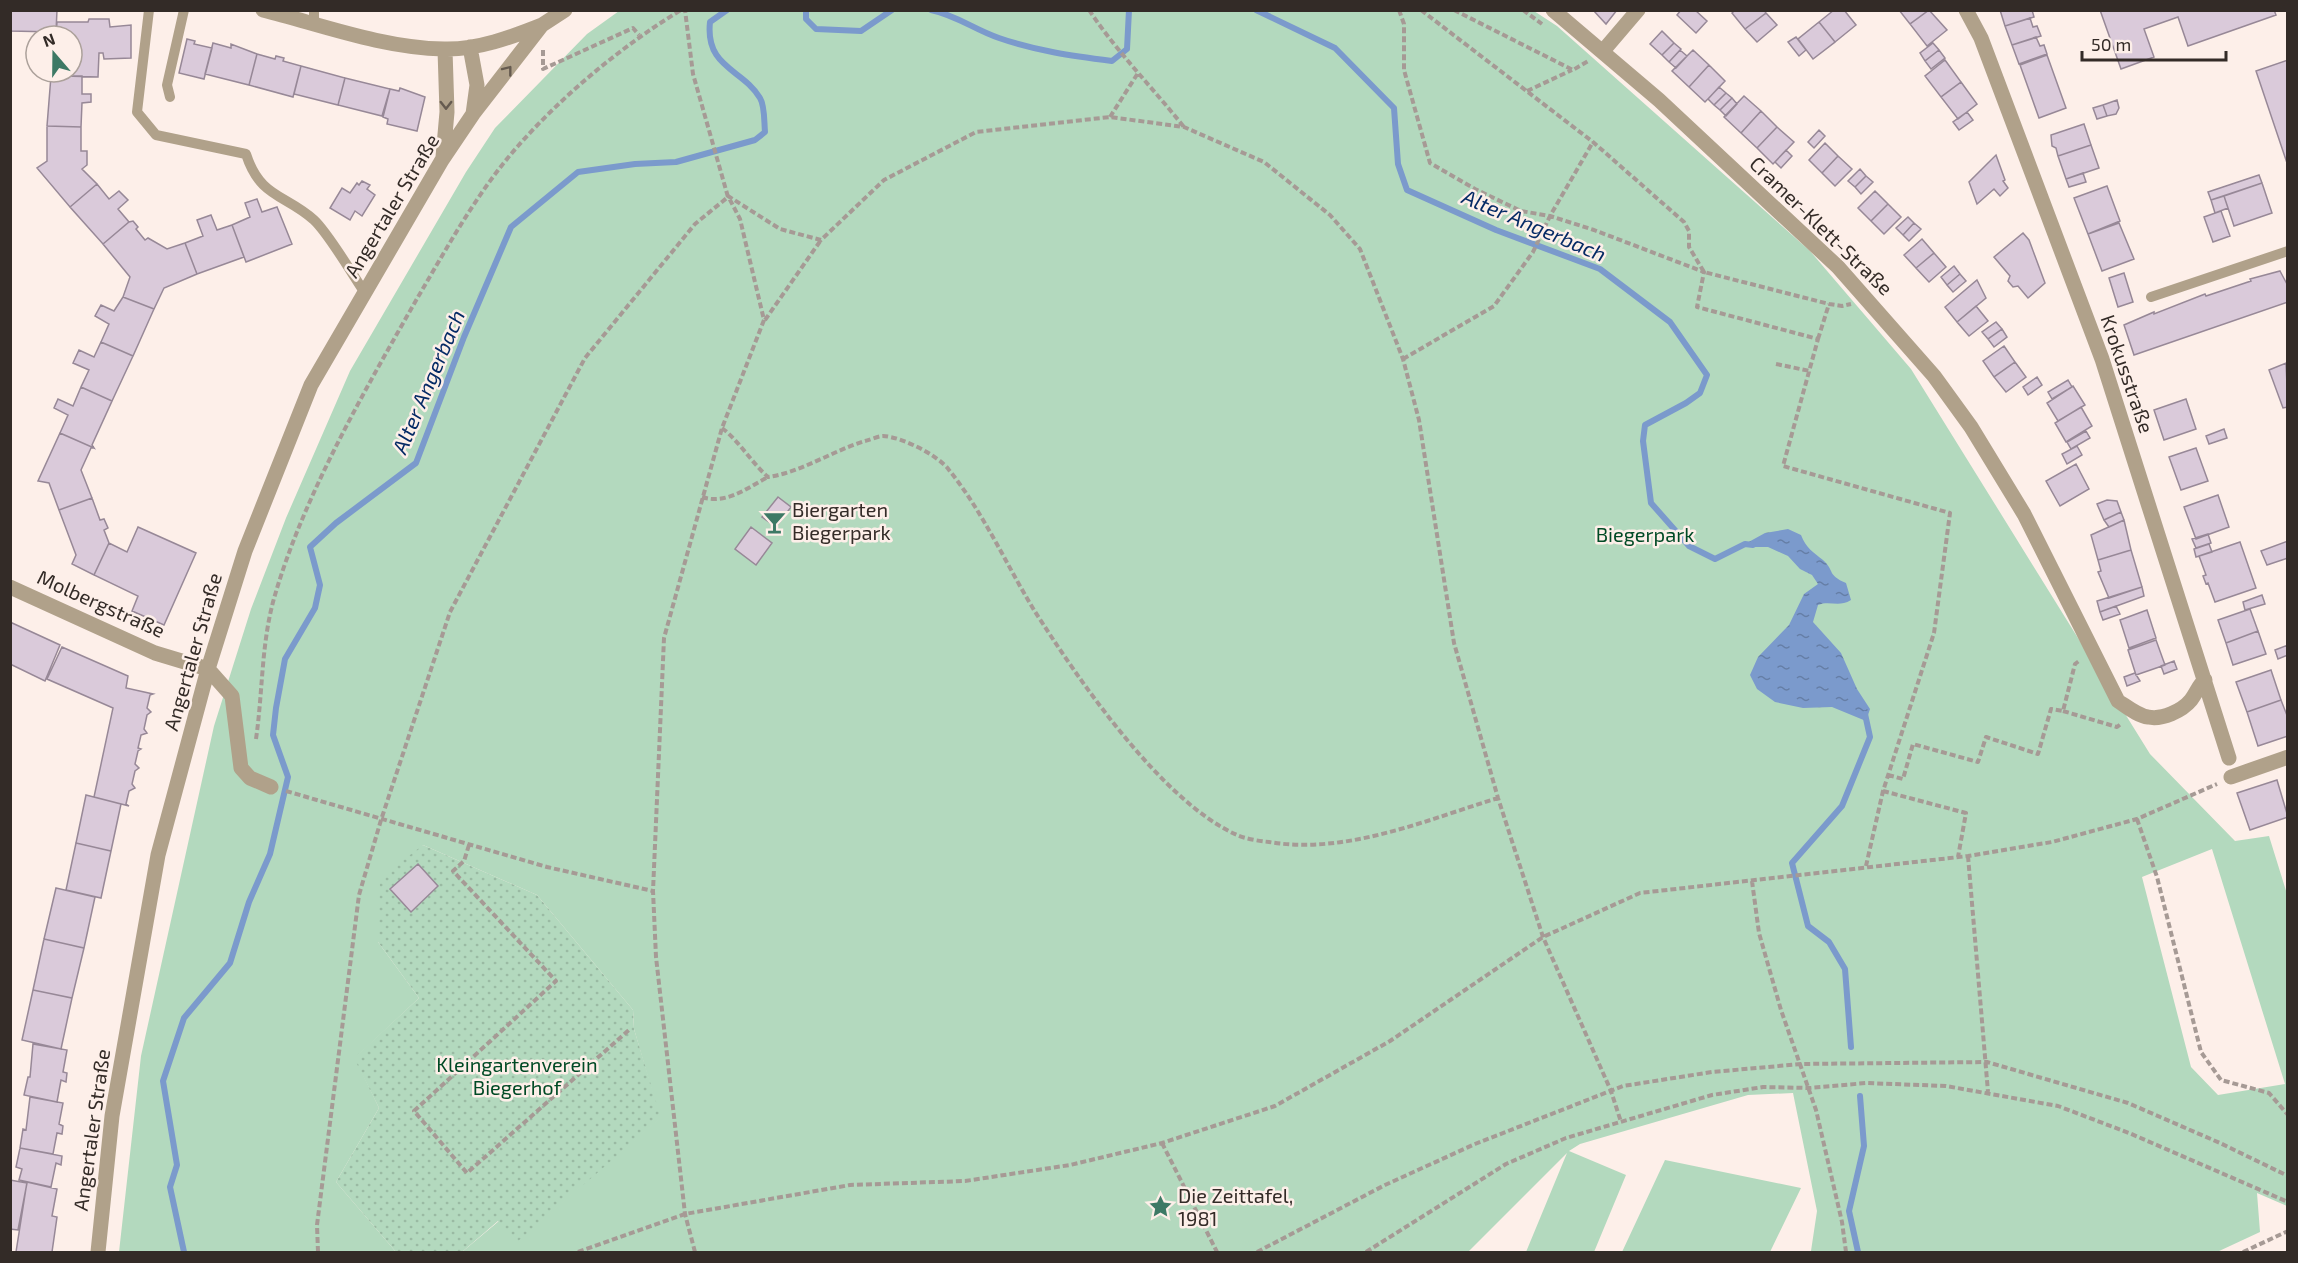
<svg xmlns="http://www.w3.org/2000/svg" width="2298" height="1263" viewBox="0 0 2298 1263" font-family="'Exo 2',sans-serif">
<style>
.green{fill:#b3d9be;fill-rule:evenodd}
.garden{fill:url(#garden-dots)}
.water{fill:url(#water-ripples)}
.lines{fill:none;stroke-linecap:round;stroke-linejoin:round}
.stream{stroke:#7b9acc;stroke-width:6}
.building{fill:#dacada;stroke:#978897;stroke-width:1.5}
.path{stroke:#a69a95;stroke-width:4;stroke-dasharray:6 3;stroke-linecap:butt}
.service{stroke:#b0a18a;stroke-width:10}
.minor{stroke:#b0a18a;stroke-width:15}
.oneway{stroke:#655a4f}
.labels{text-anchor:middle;stroke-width:5;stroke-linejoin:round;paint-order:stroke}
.street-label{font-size:20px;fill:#332b27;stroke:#fdefe9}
.poi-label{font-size:20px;fill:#332b27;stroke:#fdefe9;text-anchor:start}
.park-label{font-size:20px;fill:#004a25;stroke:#fdefe9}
.water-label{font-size:21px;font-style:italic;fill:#052a65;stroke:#fdefe9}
</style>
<defs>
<pattern id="garden-dots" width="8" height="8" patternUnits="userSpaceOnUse" patternTransform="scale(1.5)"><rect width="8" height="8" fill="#b3d9be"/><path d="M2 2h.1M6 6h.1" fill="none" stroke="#9abaa3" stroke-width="1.8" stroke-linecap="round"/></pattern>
<pattern id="water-ripples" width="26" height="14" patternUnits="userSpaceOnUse" patternTransform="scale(1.5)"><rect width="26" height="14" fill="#7b9acc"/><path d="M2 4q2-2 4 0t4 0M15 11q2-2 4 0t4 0" fill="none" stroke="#657ea6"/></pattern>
</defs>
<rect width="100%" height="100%" fill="#fdefe9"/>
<path class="green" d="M619 11H1534L1557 26 1810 251 1911 369 2150 754 2235 841 2269 836 2287 894V1206L2257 1193 2260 1232 2217 1252H1808L1811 1251 1817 1211 1793 1093 1748 1095 1580 1144 1569 1151 1626 1175 1594 1252H1526L1567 1153 1468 1252H462L499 1221 517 1241 660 1118 634 1029 633 1010 537 895 423 845 378 942 419 998 355 1058 379 1108 336 1182 396 1252H119L141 1056 214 726 251 609 286 518 350 371 466 172 495 128 587 34ZM2212 849 2285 1084 2218 1095 2191 1067 2142 877Z
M1665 1160 1801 1188 1770 1252H1622Z"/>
<path class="garden" d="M423 845 537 895 633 1010 634 1029 661 1118 517 1242 498 1221 462 1252H396L336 1182 379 1108 354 1058 419 998 378 942 380 878Z"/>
<path class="water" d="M1788 529 1801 535C1806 548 1813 552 1823 560 1835 571 1827 575 1846 583L1851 600C1838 608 1830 600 1818 605L1813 622 1841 653 1857 689 1870 709 1866 721 1832 707 1803 708 1775 702 1757 689 1750 675 1758 657 1789 625 1804 594 1818 584 1812 575 1800 569 1788 556 1768 547H1747L1745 544 1765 533Z"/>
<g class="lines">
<path class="stream" d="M806 10V19L816 29 861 31 892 10
M931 10C956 15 975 30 999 38 1036 51 1073 56 1112 61L1127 49 1129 10
M1256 10 1335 48 1394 108 1398 164 1407 190 1496 230 1600 269 1670 322 1707 375 1700 393 1686 403 1645 425 1643 441 1651 503 1689 546 1715 559 1745 544 1753 545
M1851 1047 1845 969 1829 942 1808 926 1792 863 1842 806 1870 737 1865 714
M184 1252 170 1187 177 1165 163 1081 184 1018 230 963 249 902 270 854 288 777 273 735 276 708 285 659 315 608 320 585 310 547 336 523 416 463 464 337 511 227 578 172 635 164 676 162 755 140 765 132C764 122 765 106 760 98 743 69 705 68 710 22L727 10
M1858 1252 1849 1211 1864 1146 1860 1096"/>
</g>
<path class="building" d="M10 10H57L56 32 10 31Z
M1593 10H1617L1606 24Z
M1681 10H1695L1707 21 1696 33 1677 15Z
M1735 10H1764L1766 13 1745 29 1732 13Z
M1834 10H1844L1856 25 1835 42 1819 22Z
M1899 10H1929L1910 24Z
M1929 10 1947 30 1927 46 1910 24Z
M2000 10H2032L2034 17 2005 26Z
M2100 10H2274L2276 15 2188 46 2178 17 2144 29 2154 57 2121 69Z
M1766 13 1777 25 1757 42 1745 29Z
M2030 18 2033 27 2037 26 2041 36 2012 45 2005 26Z
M89 19H109L110 27 131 25V58L104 59 103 53H99L98 77 65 76V72H72V36H56L57 22H88Z
M1819 22 1835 42 1813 59 1798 39Z
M1662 31 1674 43 1662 55 1650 44Z
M1796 37 1806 50 1799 56 1788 42Z
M2036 37 2040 46 2044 45 2047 54 2019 64 2012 45Z
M187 39 195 41 194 44 212 48 204 79 179 73Z
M213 43 231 48V44L257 54 249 85 205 74Z
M1674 43 1681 49 1669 62 1662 55Z
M1933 43 1939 50 1925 61 1920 53Z
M1680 50 1687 56 1676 68 1669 62Z
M1693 50 1709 65 1689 87 1672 71Z
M1939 50 1945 58 1931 69 1925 61Z
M257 54 275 59 276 56 284 58 283 61 301 66 293 97 249 85Z
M2047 55 2066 108 2039 118 2020 65Z
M1945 60 1961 82 1941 97 1925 76Z
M2288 60V163H2287L2256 71Z
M1709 65 1725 81 1705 102 1689 87Z
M301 66 345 78 338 105 294 94Z
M51 76H82V94H91V102L82 103 81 127 47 126Z
M345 78 390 89 382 116 338 105Z
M1961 82 1977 104 1958 119 1941 97Z
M1719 87 1726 93 1714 105 1708 99Z
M400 88 425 97 417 131 387 124 388 119 383 117 390 89 399 91Z
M1726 93 1732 98 1720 110 1714 105Z
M1744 96 1761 111 1741 133 1724 117Z
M1732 98 1737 104 1726 116 1720 110Z
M2117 100 2119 108 2116 114 2107 116 2103 105Z
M2103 105 2107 116 2097 119 2093 108Z
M1761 111 1777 127 1757 148 1741 133Z
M1967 112 1973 120 1959 130 1953 122Z
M2084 124 2091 145 2058 156 2056 148 2052 146 2051 135Z
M47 126 81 127V151H87V165L82 169 97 184 70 207 37 168 47 161Z
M1777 127 1794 142 1773 164 1757 148Z
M1819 130 1825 136 1814 148 1808 142Z
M1825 143 1838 156 1822 173 1809 160Z
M2091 145 2099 168 2066 179 2058 156Z
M1786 150 1792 156 1781 168 1775 162Z
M1996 155 2005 180 2003 181 2008 188 2000 196 1994 189 1977 204 1969 182Z
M1838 156 1852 169 1835 186 1822 173Z
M1860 169 1866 176 1855 187 1848 181Z
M2083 173 2086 182 2069 187 2066 179Z
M2259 175 2262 183 2211 200 2208 192Z
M1866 176 1873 182 1861 194 1855 187Z
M362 181 370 185 367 189 375 195 362 216 355 211 350 220 330 208 342 188 350 193 357 183 359 185Z
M2262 183 2272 213 2234 226 2224 196Z
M97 184 109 199 119 191 128 200 118 209 129 222 103 244 70 207Z
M2107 186 2120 221 2088 234 2074 198Z
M1875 191 1888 204 1871 221 1858 208Z
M2224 196 2228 208 2215 213 2211 200Z
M257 199 262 212 277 207 292 244 246 262 232 225 250 217 245 203Z
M1888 204 1901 217 1884 234 1871 221Z
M2221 211 2230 236 2213 242 2204 217Z
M211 215 217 230 232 225 244 257 197 274 185 243 203 236 197 220Z
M1908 217 1914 223 1903 235 1896 228Z
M133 221 138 227 136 229 145 240 148 238 167 249 185 243 197 274 164 288 154 309 123 297 130 277 103 244 129 222Z
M1914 223 1921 229 1909 241 1903 235Z
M2119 223 2134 259 2102 271 2088 234Z
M2023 233 2029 240 2045 283 2028 298 2018 286 2013 287 2008 281 2010 276 1994 257Z
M1922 239 1934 253 1916 268 1904 255Z
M1934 253 1946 267 1929 282 1916 268Z
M1954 266 1960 274 1947 285 1941 277Z
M2280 271 2288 286V302L2134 355 2124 325 2154 312V314L2205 294 2206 296 2251 281 2250 279Z
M2124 273 2133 302 2118 307 2109 278Z
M1960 274 1966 281 1953 292 1947 285Z
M1977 280 1986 298 1957 322 1945 307Z
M123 297 154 309 133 356 101 342 109 324 95 316 101 305 114 311Z
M1976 306 1988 321 1969 336 1957 322Z
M1996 322 2002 329 1988 339 1982 332Z
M2002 329 2007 337 1994 347 1988 339Z
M101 342 133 356 112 401 81 387 89 370 73 363 79 350 94 357Z
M2004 346 2015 362 1994 377 1983 361Z
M2015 362 2026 377 2006 392 1994 377Z
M2286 363 2288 407 2283 408 2269 370Z
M2037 377 2042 385 2028 395 2023 387Z
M2068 380 2072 387 2052 399 2048 392Z
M2073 386 2085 405 2058 421 2047 403Z
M81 387 112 401 92 445 94 448 60 433 68 415 54 408 58 399 73 406Z
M2186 399 2196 429 2164 440 2154 410Z
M2081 407 2092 426 2066 442 2055 423Z
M2224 429 2227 438 2209 444 2206 436Z
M2086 431 2090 438 2071 449 2067 442Z
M60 433 94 448H91L81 470 92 498 59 510 49 483 38 481Z
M2077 446 2082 455 2067 464 2062 454Z
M2196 448 2208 481 2181 490 2169 457Z
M2076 464 2089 489 2060 506 2046 481Z
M2218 495 2229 527 2196 539 2184 507Z
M778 497 791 507 776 527 762 517Z
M92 498 100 520 104 519 108 528 104 530 109 543 94 575 72 564 76 555 59 510Z
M2107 500 2117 501 2121 512 2104 520 2097 504Z
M2121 512 2124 520 2109 527 2104 520Z
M2124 520 2131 550 2098 560 2091 535Z
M138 527 196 553 164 625 132 611 138 596 94 575 109 543 127 552Z
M751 527 772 543 756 565 735 549Z
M2208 534 2211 543 2196 548 2192 539Z
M2288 541V558L2267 565 2261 551Z
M2240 542 2256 588 2215 602 2208 583 2206 584 2203 576 2206 575 2199 556Z
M2209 544 2212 552 2196 557 2194 549Z
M2131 550 2142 587 2109 598 2098 572 2101 571 2098 560Z
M2142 587 2144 596 2100 612 2097 601Z
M2262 595 2265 604 2245 610 2243 602Z
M2116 606 2120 614 2103 620 2100 612Z
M2250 609 2258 631 2226 643 2218 620Z
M2147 610 2156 638 2129 648 2120 620Z
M10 622 60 645 45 681 10 664Z
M2258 631 2266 654 2233 665 2226 643Z
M2156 640 2165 665 2136 675 2128 650Z
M2288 645V655L2278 659 2275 650Z
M62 647 128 676 126 688 153 694 150 695 147 708 151 712 147 715 144 729 147 733 141 735 138 748 141 749 138 751 135 764 139 768 135 771 132 784 135 788 129 791 126 804 129 806 94 797 113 708 47 679Z
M2174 661 2177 669 2164 674 2161 666Z
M2271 670 2281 700 2247 712 2236 682Z
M2135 673 2140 681 2127 686 2124 677Z
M2281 700 2288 718V736L2258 746 2247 712Z
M2277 780 2288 817 2250 830 2237 793Z
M86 795 121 804 111 851 76 843Z
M76 843 111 851 101 898 66 890Z
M418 864 438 886 411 912 390 889Z
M56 888 95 897 84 948 44 939Z
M44 939 84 948 72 998 33 990Z
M33 990 72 998 61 1049 22 1040Z
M33 1044 67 1050 63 1072 67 1073 66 1082 61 1080 57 1102 24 1095 28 1077H30Z
M30 1097 63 1103 59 1124 63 1126 62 1134 57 1133 53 1154 20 1148 23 1129 26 1130Z
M20 1148 62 1156 61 1165 56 1163 51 1187 19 1180 22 1169 16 1167Z
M10 1180 27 1183 18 1230 10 1229Z
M27 1182 57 1189 52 1216 57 1217 52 1252H16Z"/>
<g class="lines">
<path class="path" d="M1089 10C1117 52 1152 87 1184 127
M1399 10 1404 24V70L1430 163 1475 189 1521 211 1550 216 1594 230 1704 272 1697 307 1818 339 1783 466 1950 513 1934 633 1883 791 1866 866
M1421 10 1593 142 1684 222 1689 231V247L1704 272 1829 304 1842 306 1851 304
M1454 10 1573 70 1590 60
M1523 10 1542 24
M543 50V69L633 28 639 35
M1527 91 1572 70
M1110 117 1138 73
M765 320 821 240
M1818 339 1829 304
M1403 359 1494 306 1533 252 1550 216 1593 142
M1776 364 1810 371
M722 428C740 442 751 462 768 477 802 472 832 451 865 441 870 440 878 436 883 436 902 437 938 455 949 470 983 512 1006 564 1034 610 1078 679 1162 802 1237 835 1246 839 1259 841 1269 842 1346 855 1426 820 1498 798
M702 497C726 505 747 488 768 477
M2063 711 2117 727 2122 723
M256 739C263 691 261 642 275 595 304 495 366 388 418 297 448 246 478 191 518 146 564 94 622 46 681 10
M1888 775 1903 779 1913 744 1978 762 1986 737 2038 754 2051 709 2063 711 2075 664 2079 661
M286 791 547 867 653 891
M1883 791 1966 813 1958 857
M2137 819 2157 877 2201 1052 2221 1080 2269 1093 2288 1115
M469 845 464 861 453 871 556 981 414 1111 467 1173 629 1030
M1968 856 1988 1092
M1752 881 1759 933 1781 1010 1816 1110 1842 1222 1846 1252
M1162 1143 1217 1252
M318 1252 317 1225 359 895 381 820 450 612 585 358 695 224 728 197 693 74 685 10
M578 1252 685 1214 850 1185 965 1181 1070 1165 1162 1143 1275 1106 1390 1041 1543 937 1640 893 1968 856 2052 842 2137 819 2217 784
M695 1252 685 1214 656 957 653 891 664 638 722 428 764 320 740 219 728 196 780 229 821 240 884 180 976 132 1110 117 1184 127 1264 162 1330 215 1360 249 1403 359 1419 420 1454 643 1498 798 1543 937 1611 1091 1621 1122
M1257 1252 1385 1185 1475 1144 1623 1086 1712 1072 1801 1064 1987 1062 2128 1103 2220 1143 2288 1176
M1366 1252 1506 1164 1566 1138 1712 1095 1763 1087 1810 1088 1866 1083 1946 1086 2058 1106 2129 1133 2288 1202
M2243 1252 2288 1231"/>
<path class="service" d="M149 10 137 112 156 135 246 154C260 198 285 194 314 220 329 234 352 274 365 293
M314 23V10
M170 97 167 85 184 10
M2151 297 2288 251"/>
<path class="minor" d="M263 10C322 25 383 48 444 49 477 50 512 37 542 25
M1553 10 1659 100 1838 267 1934 376 1971 427 2024 514 2118 701C2126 706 2138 716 2148 717 2162 720 2182 711 2191 700 2197 692 2198 686 2205 680
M1966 10 1981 38 2102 359 2229 758
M470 47 477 85 473 114
M1603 51 1638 10
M443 157 447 112 445 50
M10 587 155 653 208 669 232 696 241 768 250 778 271 787
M2231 777 2288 757
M98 1252 112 1116 158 855 208 669 245 551 311 385 442 160 473 114 542 25 565 10"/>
</g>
<defs><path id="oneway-chevron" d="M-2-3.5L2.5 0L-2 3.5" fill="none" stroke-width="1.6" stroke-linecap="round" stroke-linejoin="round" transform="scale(1.5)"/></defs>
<g class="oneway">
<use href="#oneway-chevron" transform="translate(508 70) rotate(-52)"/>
<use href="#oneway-chevron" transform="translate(446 105) rotate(90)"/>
</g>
<defs>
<symbol id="bar-bare" viewBox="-9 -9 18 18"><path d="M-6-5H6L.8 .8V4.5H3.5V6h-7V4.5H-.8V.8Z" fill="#3d7965" stroke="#fdefe9" stroke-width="2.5" paint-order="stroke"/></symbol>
<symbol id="sight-bare" viewBox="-9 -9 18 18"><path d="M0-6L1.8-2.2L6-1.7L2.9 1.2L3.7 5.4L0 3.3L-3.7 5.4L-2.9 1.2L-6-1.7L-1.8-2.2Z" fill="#3d7965" stroke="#fdefe9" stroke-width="2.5" paint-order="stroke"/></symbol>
</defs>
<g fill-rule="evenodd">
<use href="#bar-bare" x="758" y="506" width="33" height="33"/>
<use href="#sight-bare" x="1144" y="1190" width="33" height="33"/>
</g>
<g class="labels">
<g class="street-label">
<text transform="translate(392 206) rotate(-59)" y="7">Angertaler Straße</text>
<text transform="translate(1821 226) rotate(44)" y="7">Cramer-Klett-Straße</text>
<text transform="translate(2127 374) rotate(71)" y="7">Krokusstraße</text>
<text transform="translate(101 604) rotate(24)" y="7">Molbergstraße</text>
<text transform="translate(193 652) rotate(-74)" y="7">Angertaler Straße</text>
<text transform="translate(92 1130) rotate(-82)" y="7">Angertaler Straße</text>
</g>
<g class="poi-label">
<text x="792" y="517">Biergarten<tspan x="792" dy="23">Biegerpark</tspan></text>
<text x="1178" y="1203">Die Zeittafel,<tspan x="1178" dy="23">1981</tspan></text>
</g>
<g class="park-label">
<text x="1645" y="542">Biegerpark</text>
<text x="517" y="1072">Kleingartenverein<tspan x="517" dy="23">Biegerhof</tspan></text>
</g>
<g class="water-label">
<text transform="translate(1534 226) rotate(23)" y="7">Alter Angerbach</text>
<text transform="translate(429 382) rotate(-67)" y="7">Alter Angerbach</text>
</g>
</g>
<rect width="2298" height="1263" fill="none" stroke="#332b27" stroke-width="24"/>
<g transform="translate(54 54) rotate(340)"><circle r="28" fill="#fdefe9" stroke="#aca19b" stroke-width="1.5"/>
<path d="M0-4.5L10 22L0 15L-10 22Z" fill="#3d7965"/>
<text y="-9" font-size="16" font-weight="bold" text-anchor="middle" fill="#332b27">N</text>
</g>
<path d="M2082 51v9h144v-9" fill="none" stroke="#332b27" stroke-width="3"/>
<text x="2091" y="51" font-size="18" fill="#332b27" stroke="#fdefe9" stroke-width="4.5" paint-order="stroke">50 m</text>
</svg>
